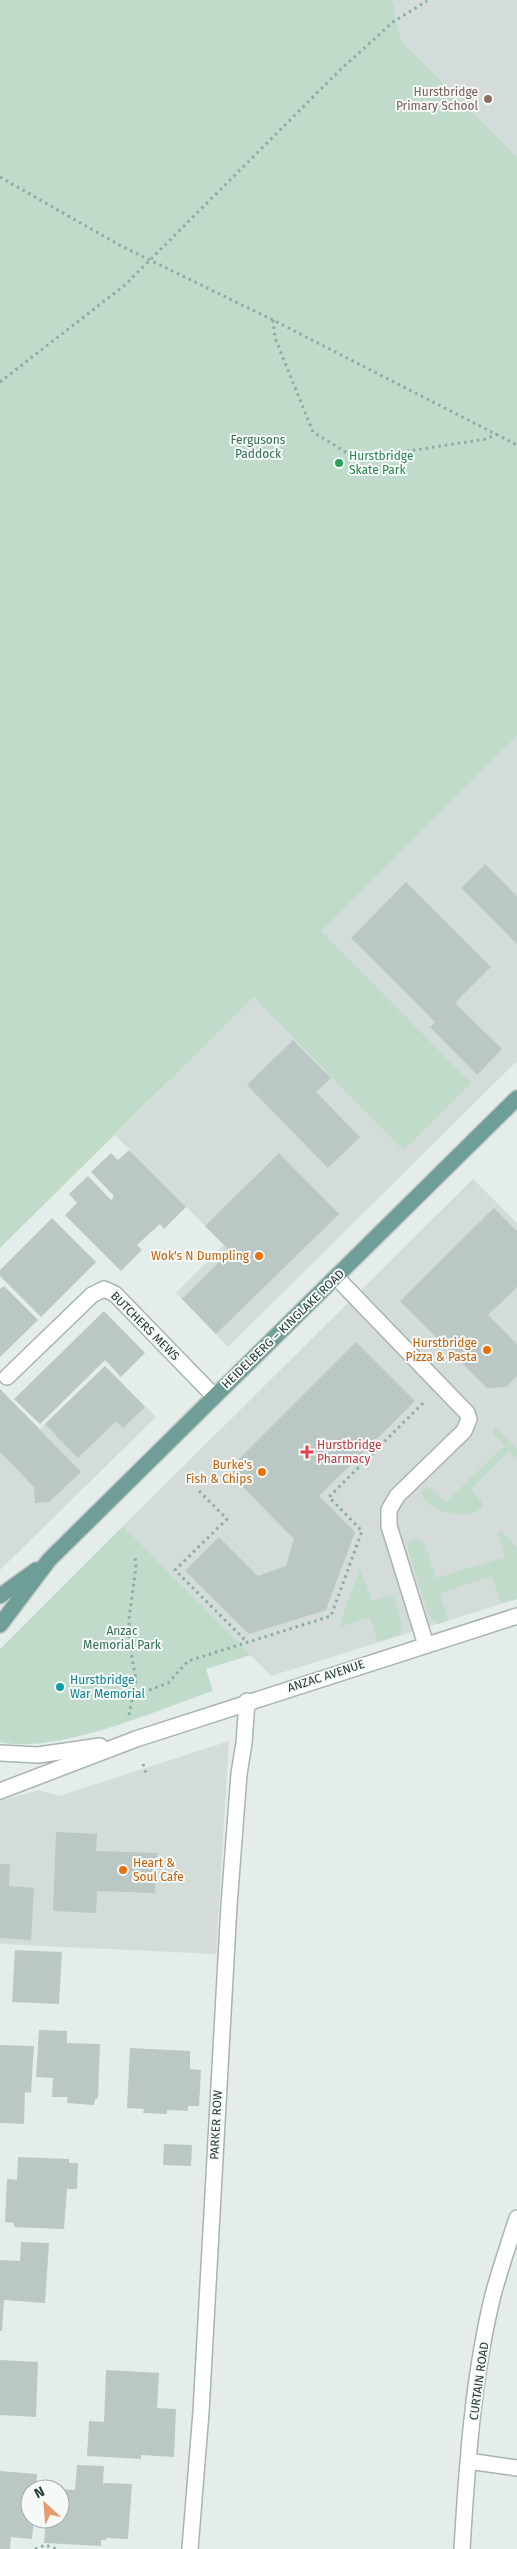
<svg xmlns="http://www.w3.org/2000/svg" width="517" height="2549" viewBox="0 0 517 2549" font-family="'Fira Sans',sans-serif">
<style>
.built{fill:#d3dcd9}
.green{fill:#c1dbcb}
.building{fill:#bbc7c4}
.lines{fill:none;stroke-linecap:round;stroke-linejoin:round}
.minor-casing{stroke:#a8b4b1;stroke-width:18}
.major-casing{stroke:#c2c8c8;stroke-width:18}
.path{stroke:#89aca6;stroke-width:3;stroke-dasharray:2.5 4;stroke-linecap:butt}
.minor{stroke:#fff;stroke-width:15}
.major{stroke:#6f9d97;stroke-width:15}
.education-dot{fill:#8d6e63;stroke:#f5f9f8;stroke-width:2}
.leisure-dot{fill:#2e9e5b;stroke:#f5f9f8;stroke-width:2}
.food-dot{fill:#e8710a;stroke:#f5f9f8;stroke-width:2}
.health-dot{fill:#e0444e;stroke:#f5f9f8;stroke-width:2}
.culture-dot{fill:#0f9aa8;stroke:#f5f9f8;stroke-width:2}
.labels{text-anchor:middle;stroke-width:4;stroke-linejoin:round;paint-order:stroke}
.education-label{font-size:12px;fill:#785e54;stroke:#f5f9f8;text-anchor:end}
.park-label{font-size:12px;fill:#356f53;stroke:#f5f9f8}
.leisure-label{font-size:12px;fill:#27864d;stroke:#f5f9f8;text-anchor:start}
.food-label{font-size:12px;fill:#c56008;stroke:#f5f9f8;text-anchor:end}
.street-label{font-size:12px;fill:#263c39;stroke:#f5f9f8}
.health-label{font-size:12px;fill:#be3a42;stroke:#f5f9f8;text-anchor:start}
.culture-label{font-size:12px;fill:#0d838f;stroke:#f5f9f8;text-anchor:start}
</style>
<rect width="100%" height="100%" fill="#e5edea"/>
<path class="built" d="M392 0H517V157L401 41Z
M517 736V1061L228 1347 176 1293 224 1245 115 1135Z
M473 1179 517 1223V1599L271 1676 123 1526Z
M105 1366 156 1417 0 1570V1389L40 1429Z
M229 1741 216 1954 0 1944V1801L39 1790 59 1796Z"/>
<path class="green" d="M0 0H392L401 41 517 157V736L321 931 471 1083 403 1150 254 997 0 1248Z
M495 1427 517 1448V1458L509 1451 471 1488 483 1504C472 1525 427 1512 421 1493L428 1486 446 1502 504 1446 492 1432Z
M123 1526 251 1655 206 1669 213 1691C157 1710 57 1755 0 1742V1649Z
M501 1531 517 1547V1599L501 1603 492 1576 440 1593 448 1620 439 1624 429 1616 408 1550 409 1541 418 1539 425 1545 436 1578 505 1557 497 1532Z
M360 1568 372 1601 390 1596 394 1598 402 1624 400 1635 378 1642 370 1617 339 1627Z"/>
<path class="building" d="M485 864 517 896V944L461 888Z
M406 882 491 967 455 1003 502 1049 477 1075 430 1027 435 1022 351 938Z
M293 1040 331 1078 316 1092 360 1137 328 1168 247 1085Z
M129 1150 186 1207 164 1229 160 1224 137 1245 142 1250 121 1271 65 1215 77 1203 69 1194 88 1176 111 1200 113 1198 114 1196 91 1172 111 1153 118 1160Z
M279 1153 339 1214 216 1334 182 1299 230 1251 205 1226Z
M494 1208 517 1231V1287L488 1315 517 1344V1376L506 1387 487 1388 400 1301Z
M52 1218 96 1262 41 1317 0 1276V1270Z
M4 1286 38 1320 0 1357V1289Z
M104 1311 145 1353 121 1377 105 1360 40 1424 14 1399Z
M356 1342 415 1401 319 1496 355 1532 326 1610 249 1634 185 1571 219 1537 258 1576 286 1566 294 1539 227 1471Z
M105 1366 145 1407 123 1428 116 1421 78 1458 45 1424Z
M0 1389 81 1472 49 1502 35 1503 34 1487 0 1452Z
M56 1832 97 1834 96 1851 157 1853 155 1893 97 1891 96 1913 53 1911Z
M0 1864H10L9 1886 34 1888 31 1940 0 1938Z
M15 1950 62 1952 59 2004 12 2002Z
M39 2030 67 2031V2043L100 2044 98 2098 95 2099 94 2105 67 2103 68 2097H52L53 2078 36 2077Z
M0 2045 34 2046 31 2093 25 2092 24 2124 0 2123Z
M130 2048 190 2051V2069L201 2070 199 2106H188V2111L167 2110V2114L143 2113 144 2109 127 2108Z
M164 2144 192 2145 191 2166 163 2165Z
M18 2157 69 2159V2163H78L77 2189H67L64 2229 14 2227V2223L5 2222 7 2179 17 2180Z
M21 2242 49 2243 45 2303 4 2300 2 2331H0V2260L20 2261Z
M0 2360 38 2362 36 2417 0 2415Z
M106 2370 159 2373 157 2408 176 2409 174 2457 141 2455V2459L87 2456 89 2421 104 2422Z
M77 2465 104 2466 103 2483 132 2484 128 2539 106 2538V2540H101V2546L44 2543 46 2519H60V2489L75 2490Z
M0 2471 37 2474 36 2489H30V2519H34L32 2539 11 2537 10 2549H0Z"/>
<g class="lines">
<defs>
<path id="minor" d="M336 1277 467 1413 469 1419 464 1431 397 1496 389 1510V1526L426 1645
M7 1377 92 1295 104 1289 115 1294 214 1396
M0 1753 38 1755 100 1746
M0 1791 136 1739 517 1616
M468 2461 517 2468
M190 2549 201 2412 229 1905 239 1774 244 1743 247 1701
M462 2549C467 2465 473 2376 493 2295 500 2269 509 2243 517 2218"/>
<path id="major" d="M0 1596 36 1570
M0 1625 49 1560 517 1098"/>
</defs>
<use href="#minor" class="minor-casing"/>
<use href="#major" class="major-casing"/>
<path class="path" d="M0 177 121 246 273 320 517 445
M273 320 275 338 313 432 357 459 486 439 497 434
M0 382 125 285 340 70 393 22 427 1
M199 1491 227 1519 175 1570 247 1642
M131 1697 168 1683 188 1661 331 1616 362 1531 329 1497 423 1403
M129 1715 136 1679 130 1647 129 1618 136 1567 135 1557
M143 1764 146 1773
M35 2549 45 2545 57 2549"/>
<use href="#minor" class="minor"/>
<use href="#major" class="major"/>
</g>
<circle class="education-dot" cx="488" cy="99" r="5"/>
<circle class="leisure-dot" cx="339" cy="463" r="5"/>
<g class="food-dot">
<circle cx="259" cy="1256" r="5"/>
<circle cx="487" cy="1350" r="5"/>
<circle cx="262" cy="1472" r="5"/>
<circle cx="123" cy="1870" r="5"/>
</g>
<path class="health-dot" d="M304.5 1444.5h5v5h5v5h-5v5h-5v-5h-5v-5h5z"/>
<circle class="culture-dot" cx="60" cy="1687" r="5"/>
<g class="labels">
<g class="education-label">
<text x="478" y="96">Hurstbridge<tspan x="478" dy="14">Primary School</tspan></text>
</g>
<g class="park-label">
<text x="258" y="444">Fergusons<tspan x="258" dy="14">Paddock</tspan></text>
<text x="122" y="1635">Anzac<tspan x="122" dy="14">Memorial Park</tspan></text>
</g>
<g class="leisure-label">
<text x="349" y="460">Hurstbridge<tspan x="349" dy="14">Skate Park</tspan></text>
</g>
<g class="food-label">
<text x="249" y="1260">Wok's N Dumpling</text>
<text x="477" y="1347">Hurstbridge<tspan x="477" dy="14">Pizza &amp; Pasta</tspan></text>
<text x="252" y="1469">Burke's<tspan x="252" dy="14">Fish &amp; Chips</tspan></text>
<text x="133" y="1867" text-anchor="start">Heart &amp;<tspan x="133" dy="14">Soul Cafe</tspan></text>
</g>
<g class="street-label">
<text transform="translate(145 1326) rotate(45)" y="4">BUTCHERS MEWS</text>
<text transform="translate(283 1329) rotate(-44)" y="4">HEIDELBERG – KINGLAKE ROAD</text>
<text transform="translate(326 1676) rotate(-18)" y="4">ANZAC AVENUE</text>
<text transform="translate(216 2125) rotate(-87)" y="4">PARKER ROW</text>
<text transform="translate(479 2381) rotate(-82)" y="4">CURTAIN ROAD</text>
</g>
<g class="health-label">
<text x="317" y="1449">Hurstbridge<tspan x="317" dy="14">Pharmacy</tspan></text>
</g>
<g class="culture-label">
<text x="70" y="1684">Hurstbridge<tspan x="70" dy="14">War Memorial</tspan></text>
</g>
</g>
<g transform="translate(45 2504) rotate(334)"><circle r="24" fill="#f5f9f8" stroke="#a2adac"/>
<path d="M0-4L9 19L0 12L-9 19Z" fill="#e29a6e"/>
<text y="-8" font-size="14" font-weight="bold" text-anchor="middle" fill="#263c39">N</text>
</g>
</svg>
